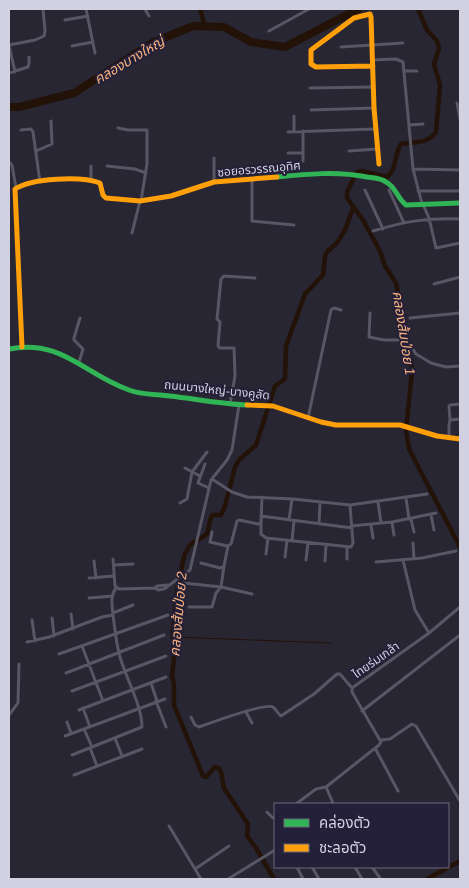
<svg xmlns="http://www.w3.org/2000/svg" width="469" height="888" viewBox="0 0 469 888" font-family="Arial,'Noto Sans Thai',sans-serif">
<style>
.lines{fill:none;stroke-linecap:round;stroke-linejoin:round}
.stream{stroke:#231207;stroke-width:1}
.canal{stroke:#231207;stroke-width:4.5}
.river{stroke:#231207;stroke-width:8}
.street{stroke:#585564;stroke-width:3}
.fast{stroke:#30b455;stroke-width:5}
.slow{stroke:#ff9f0a;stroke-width:5}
.labels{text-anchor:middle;stroke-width:4;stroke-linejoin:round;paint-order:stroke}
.street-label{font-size:12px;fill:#d2d1e1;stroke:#242039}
.water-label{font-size:14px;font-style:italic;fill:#fab27f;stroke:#242039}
</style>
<rect width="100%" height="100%" fill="#282633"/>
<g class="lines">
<path class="stream" d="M173 637 331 643"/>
<path class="canal" d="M200 9 205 26
M418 9 427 30 437 41 439 49 434 64 440 85 436 132C428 144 414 142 401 144 394 154 397 170 387 177L362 171 357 172 347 192V198L363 220 380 251 385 266 396 283 402 313 405 349 411 360 412 371 406 430 409 449 460 547
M274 879 256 848 247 836 248 824 224 788 221 772 219 768 215 767 206 777 203 776 174 705V685L172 675 174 659 173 633 177 592 184 556 190 545 207 534 211 517 213 515H221L225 506 235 467 239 460 256 445 275 386 285 379 286 346 305 294 323 275 325 256 327 252 337 243 345 230 353 208
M427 879 460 861"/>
<path class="river" d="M9 107H19L74 93 152 43 193 26 224 27 251 42 285 47 358 9"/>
<path class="street" d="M86 9 95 53
M145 9 149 16
M65 20 88 16
M269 31 309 9
M72 46 93 42
M341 47 403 43
M372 60 396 59 403 62 413 169 421 200 429 218 436 248 460 243
M405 71H417
M15 72 9 45 35 40 44 36 45 31 43 9
M9 73 28 67 29 63V57
M310 88 373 87
M457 103 460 119
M311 110 374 108
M294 116V132
M409 125 423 124
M118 128 128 130H147V164L141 201
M21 130 31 129 33 132 40 182
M303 131V161
M288 132 375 129
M36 151 52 144 51 121
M349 151 377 149
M288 153H303
M214 158V182
M9 162 12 165 16 188
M107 166 135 169 146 173
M413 169 460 170
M91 180V166
M252 180V221L294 225
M365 190 383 229
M389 190 404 223
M418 191H460
M373 231C406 221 426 218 460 219
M132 233 140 201
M434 284 460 277
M370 313 369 337 384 340H407L416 354 431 363 446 367 460 366
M410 318 460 313
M79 362 83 349 74 340V338L80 318
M230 404 235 376 234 348H220L218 346 220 322 217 319 221 279 224 276 255 278
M308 418 331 310 334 308 341 310
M450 420 449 406 450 405 460 404
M449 438V425L450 420 460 419
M205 464 198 483 209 488
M185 468 200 476
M212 479 232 492 247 497 293 499 350 505 427 494
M406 498 409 519
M378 502 381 523
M180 503 187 499 192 472 207 452
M431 515 434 530
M261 516 352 528
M411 519 414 532
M289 520 292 499
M392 522 394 535
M261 523V534L266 538 351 547 353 543 350 505
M319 524 320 502
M371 525 373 538
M351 526 392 522 436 513
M212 532 210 542 227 546 231 544 237 521 239 520 258 524 261 523 262 497
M292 541 294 521
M413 543 414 559
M347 548V559
M266 554 268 538
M285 557 287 540
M113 559 115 586 119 589 155 588 158 590 164 589 190 570 211 480 227 460 232 450 239 405
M306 560 308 543
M403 560 415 610 429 633
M94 561 96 578
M325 561 326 545
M376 562 422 558 456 551
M201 563 220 568 224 566 228 546
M114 565 133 564
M89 578 114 576
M184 583 221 587 252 594
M155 588 157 586 167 585
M89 598 113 596
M189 607H212L216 593 221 587 224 566
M113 613 133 605
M71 614 73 629
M52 618 54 636
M32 620 35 641
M27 642 49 637 102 617 113 615
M82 646 103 701
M59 654 168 615
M66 673 164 635
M151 683 157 701
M72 691 166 656
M156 701 166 727
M83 708 90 727
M79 710 166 677
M362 711 460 635
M246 712 252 723
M9 715 18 703 19 664
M191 717 195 725 199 727C210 723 265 703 273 707 276 709 278 714 281 716L314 694 337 674H340L352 688
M67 722 71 733
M84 729 92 747
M65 736 165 699
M115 738 122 756
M381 740 390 739 412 724 416 726 460 801
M90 748 97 766
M375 748 398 791
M72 755 142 727C142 706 126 678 120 657 116 643 115 629 113 615 112 605 110 596 116 588
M74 775 142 749
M296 804 316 789 326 787
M331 804 333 803 326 787 379 745 381 742 352 692V688L429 633 460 607
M267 812 273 818H275
M169 826 201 879
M297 867 303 879
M312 867 319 879
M355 867 362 879
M372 867 380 878
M195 869 229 846
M228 879 275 850"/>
<path class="fast" d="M277 177C307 174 337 171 367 177 373 178 381 178 386 182 396 187 397 198 406 205L460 203
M9 349C63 339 83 374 129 390 141 395 157 394 170 396 196 399 221 404 247 405"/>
<path class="slow" d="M373 66 316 67 311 64V50L354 18 370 14 371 17 374 108 379 164
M22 347 15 189C32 178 81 176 100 183L103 195 106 198 140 201 171 196 214 182 277 177
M247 405 273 406 321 422 336 425H400L437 436 460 439"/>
</g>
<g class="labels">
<g class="street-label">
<text transform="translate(259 169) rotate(-5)" y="4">ซอยอรวรรณอุทิศ</text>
<text transform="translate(217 390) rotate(6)" y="4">ถนนบางใหญ่-บางคูลัด</text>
<text transform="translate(376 660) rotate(-35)" y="4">ไทยร่มเกล้า</text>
</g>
<g class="water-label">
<text transform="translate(129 60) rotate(-31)" y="5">คลองบางใหญ่</text>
<text transform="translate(404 333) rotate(81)" y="5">คลองส้มป่อย 1</text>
<text transform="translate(178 614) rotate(-85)" y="5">คลองส้มป่อย 2</text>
</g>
</g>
<rect width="469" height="888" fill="none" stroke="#d2d1e1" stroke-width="20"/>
<rect x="274" y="803" width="175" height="65" fill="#242039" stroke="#6a677c"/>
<rect x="284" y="819" width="25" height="8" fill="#30b455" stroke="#6a677c"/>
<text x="319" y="828" font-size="15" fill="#d2d1e1">คล่องตัว</text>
<rect x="284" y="844" width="25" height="8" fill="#ff9f0a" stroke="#6a677c"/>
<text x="319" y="853" font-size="15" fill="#d2d1e1">ชะลอตัว</text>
</svg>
